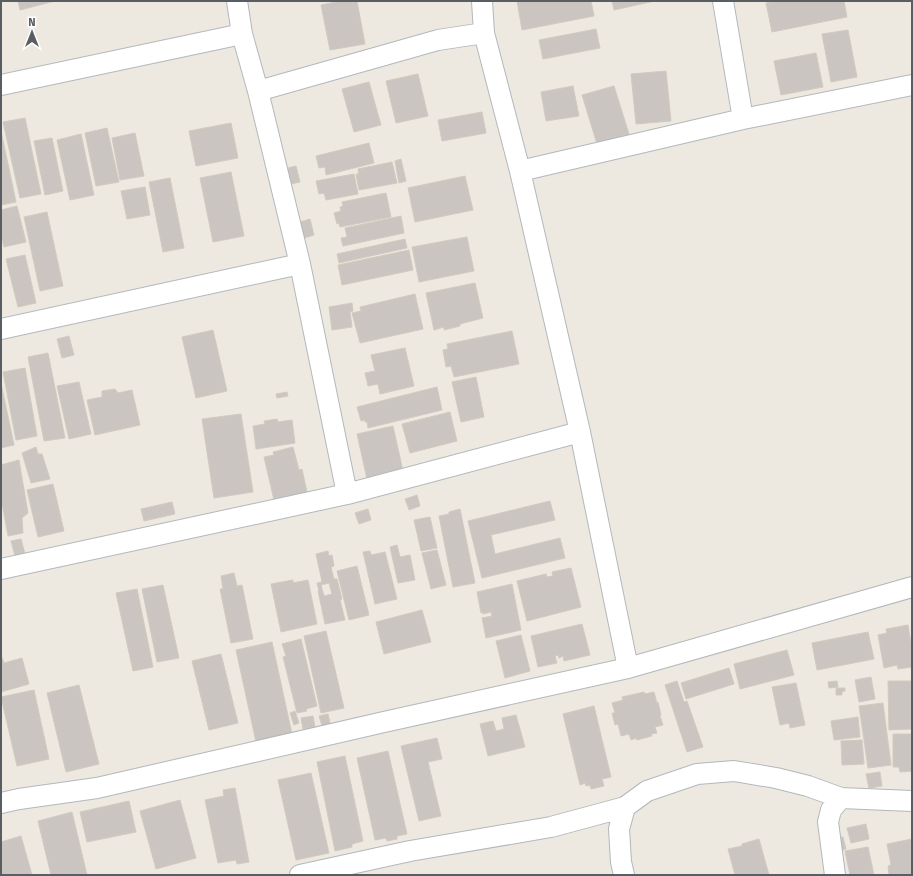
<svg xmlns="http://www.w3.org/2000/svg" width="913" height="876" viewBox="0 0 913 876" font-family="'Fira Sans',sans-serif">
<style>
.building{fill:#cac5c0;stroke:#d2cabf;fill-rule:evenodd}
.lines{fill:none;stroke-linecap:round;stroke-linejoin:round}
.street-casing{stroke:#b3b8bc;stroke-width:22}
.street{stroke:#fff;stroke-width:20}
</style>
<rect width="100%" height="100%" fill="#ede9e0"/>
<path class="building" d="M18 1H55L20 10Z
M341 1H357L365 44 330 50 321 5Z
M517 1H591L594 16 522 30Z
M612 1H655L614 10Z
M778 1H844L847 17 772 32 766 3Z
M596 29 600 48 543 59 539 40Z
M848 30 857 77 831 82 822 34Z
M816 53 823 87 781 95 774 61Z
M666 71 671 121 636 124 631 74Z
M418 74 428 116 396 123 386 81Z
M369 82 381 125 354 132 342 89Z
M573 86 579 116 546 121 541 92Z
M614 86 629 134 597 144 582 95Z
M482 112 486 133 442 141 438 120Z
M25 118 41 194 20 198 3 122Z
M231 123 238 158 196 166 189 131Z
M107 128 119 182 96 186 85 133Z
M1 131 16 202 1 205Z
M135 133 144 176 120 180 112 138Z
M81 134 94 195 70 200 57 140Z
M52 138 63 191 45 195 34 141Z
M369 143 374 163 326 175 325 167 319 168 316 156Z
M401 159 406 181 399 183 395 161Z
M392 162 397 183 359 190 356 174H359L358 169Z
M296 166 300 182 291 184 288 168Z
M231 172 244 236 213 242 200 178Z
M354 174 358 194 326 200 324 193 319 194 316 181Z
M465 176 473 210 415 222 408 188Z
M170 178 184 248 163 252 149 182Z
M145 187 150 215 127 219 121 191Z
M386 193 391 217 340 227 339 223 337 224 334 213 341 211 340 207 343 206 342 202Z
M17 206 26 242 4 247 1 235V210Z
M47 212 63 286 40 291 24 217Z
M401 216 404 233 343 246 341 238 347 237 345 228Z
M310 219 314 235 301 239 297 223Z
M467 237 474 271 419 282 412 247Z
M405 239 407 248 339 263 337 254Z
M409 250 413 270 342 285 338 265Z
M25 255 36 303 18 307 6 259Z
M475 283 483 318 460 324V326L444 330V327L434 330 426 293Z
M415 294 423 329 360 343 352 313 361 311 360 307Z
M352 303 353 311 350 312 352 327 332 330 329 307Z
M213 330 227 391 196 398 182 337Z
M512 331 519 364 454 377 451 366 446 367 443 350 448 349 447 344Z
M69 336 74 355 62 358 57 339Z
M405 348 414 386 380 394 378 384 368 386 365 373 375 371 371 355Z
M48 353 65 438 44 441 28 357Z
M25 368 37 436 16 440 3 372Z
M476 377 484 417 461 422 452 382Z
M79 382 91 434 69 439 57 386Z
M1 383 14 445 1 448Z
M437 387 442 410 368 428 367 422H365V420L361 421 357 407Z
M115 389 118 393 132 390 140 425 95 435 87 400 102 397V391Z
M287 392 288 396 277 398 276 394Z
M450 412 457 441 410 453 402 424Z
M241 414 253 492 214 498 202 419Z
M277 419 278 422 292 420 295 443 256 449 253 426 265 424 264 421Z
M393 426 403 471 367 479 357 434Z
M36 447 38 454H42L50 479 31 483 22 453Z
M293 447 299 470 302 469 307 492 274 500 264 457 274 455 273 452Z
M19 460 28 513 22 518 23 533 8 536 1 498V465Z
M53 484 64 531 38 537 27 490Z
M417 495 420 506 409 510 405 499Z
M550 501 555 520 491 535 495 554 560 538 565 558 482 578 468 521Z
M172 502 175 514 144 521 141 509Z
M368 509 371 520 359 524 355 513Z
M460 509 475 583 453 587 439 516 449 514V512Z
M430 517 437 548 421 551 414 520Z
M21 539 25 554 15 556 11 541Z
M397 545 400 557 410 555 415 580 398 583 390 547Z
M437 550 446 585 431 589 422 553Z
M328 551 329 556 332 555 334 566 331 567 334 579H337L342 599 340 600 345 620 325 624 318 591H319L317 583 322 582 316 554ZM329 583 332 594 324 596 321 585Z
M370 551 371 555 385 552 397 599 375 604 363 552Z
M357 566 369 615 349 620 337 571Z
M571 568 581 607 527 621 517 581 546 574 547 577 553 576 552 572Z
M234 573 237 586 242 585 253 639 231 643 220 589H223L221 576Z
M293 580V583L308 580 317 624 281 632 271 584Z
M512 584 521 630 486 638 482 618 492 616 491 612 483 614V612L481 613 477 592Z
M163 585 179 658 157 662 142 589Z
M137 589 153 667 133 671 116 593Z
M422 610 431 642 384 654 376 622Z
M582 624 590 655 564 661 563 656 559 658 558 655 555 656 557 663 538 667 531 636Z
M908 625 912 650V667L898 669 897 665 884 668 878 635 887 633 886 629Z
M326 631 344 708 321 713 304 636Z
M868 632 874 659 817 670 812 643Z
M521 635 530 671 505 678 496 641Z
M301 639 317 706 306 709 307 711 297 713 283 657 286 656 282 644Z
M272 642 292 734 256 742 236 650Z
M787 650 794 675 740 689 734 664Z
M221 654 238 723 209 730 192 661Z
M1 655 4 663 22 658 29 684 1 692Z
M729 668 734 684 686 699 681 683Z
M871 677 875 699 859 702 855 680Z
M677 681 684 702 687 701 703 747 687 752 665 685Z
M837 681 838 687 829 688 828 682Z
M888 681H912V729L889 730Z
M796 683 805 725 790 728 789 723 780 725 772 687Z
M79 685 99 764 66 772 47 693Z
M836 688H845V691L842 692V695H836Z
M34 690 49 759 17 766 1 697Z
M644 692 645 694 654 692 657 703 658 702 661 715 660 716 663 725 655 727 657 733 651 734 652 736 637 740 636 738 631 740 629 734 621 736 618 724 615 725 612 713H615L612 703 623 700 622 697Z
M883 703 891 765 868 768 859 706Z
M594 706 611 777 602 779 604 786 591 789 590 785 586 786 585 783 580 785 563 714Z
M295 711 299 723 294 725 290 713Z
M328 714 331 727 323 729 319 716Z
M516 715 525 747 488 756 480 724 493 721 496 731 504 729 502 718Z
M313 716 315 727 303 729 301 718Z
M858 717 860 737 834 740 831 721Z
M893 734H912V771L900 772 899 767H893Z
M437 738 442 759 428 762 441 816 419 821 401 746Z
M862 740 864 764 842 765 841 741Z
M388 751 407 834 397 836V839L387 841 386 838 375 840 357 758Z
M345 756 363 841 352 844V847L335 851 317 762Z
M880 772 882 786 869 788 866 774Z
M311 773 329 853 296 860 278 780Z
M235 788 249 862 237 864 236 860 218 863 205 800 224 796 223 790Z
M180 800 196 858 156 869 140 811Z
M129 801 136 832 87 842 80 812Z
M72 812 87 875H51L38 821Z
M866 824 869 839 851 843 847 828Z
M21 836 32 875H1V842Z
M843 837 846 849 840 851 837 838Z
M759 839 769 875H735L728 849 742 846V844Z
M912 839V875H889L888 866 891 865 887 844Z
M868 847 874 875H850L845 851Z"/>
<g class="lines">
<defs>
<path id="street" d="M237 1 242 34 258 91 438 40 484 33
M482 1 484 33 520 171 580 432 628 668
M723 1 743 119
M1 85 242 34
M258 91 300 264
M520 171 743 119 912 85
M1 329 300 264 347 494
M1 569 347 494 580 432
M1 803 19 799 97 788 384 722 628 668 912 587
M300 875 410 851 551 827 625 807
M624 875 621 862 619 829 625 807 647 791 697 774 734 771 776 778 808 786 841 798 912 801
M835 875 828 822 831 810 841 798"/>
</defs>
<use href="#street" class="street-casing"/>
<use href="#street" class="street"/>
</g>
<rect width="913" height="876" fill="none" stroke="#595e62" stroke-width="4"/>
<g transform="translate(32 32)" stroke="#ffffff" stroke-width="3" paint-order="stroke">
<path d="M0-3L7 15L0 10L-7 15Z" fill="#595e62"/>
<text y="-6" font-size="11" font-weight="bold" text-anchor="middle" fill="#595e62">N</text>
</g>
</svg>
